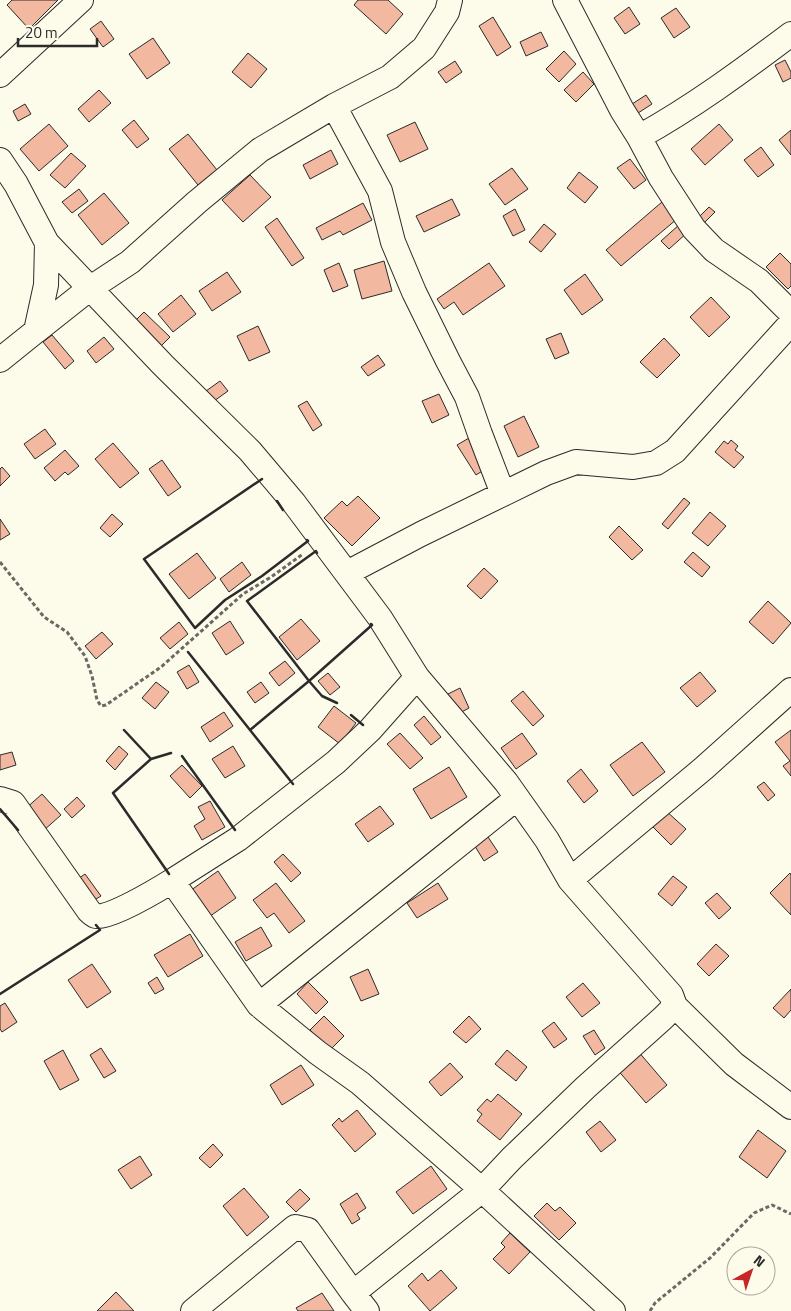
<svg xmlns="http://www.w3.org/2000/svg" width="791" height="1311" viewBox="0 0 791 1311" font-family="'Titillium Web',sans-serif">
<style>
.building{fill:#f2b8a0;stroke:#2b2b2b}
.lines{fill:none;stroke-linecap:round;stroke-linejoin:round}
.street-casing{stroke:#2b2b2b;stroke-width:26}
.path{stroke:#6a6964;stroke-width:3;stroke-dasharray:4 2.5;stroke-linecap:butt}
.street{stroke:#fdfbea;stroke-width:24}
.wall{stroke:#2b2b2b;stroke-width:2.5}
</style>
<rect width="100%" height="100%" fill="#fdfbea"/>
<path class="building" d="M12 0H58L29 29 7 5Z
M358 0H388L403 14 386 34 354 5Z
M629 7 640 24 625 34 614 18Z
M676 8 690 27 674 38 661 18Z
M493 17 511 47 497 56 479 26Z
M101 21 114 39 103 47 90 29Z
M541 32 548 46 526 56 520 42Z
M153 38 170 63 147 79 129 54Z
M564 51 576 64 559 82 546 69Z
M248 53 267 69 251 88 232 72Z
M785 60 791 72V78L783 82 775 65Z
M455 61 462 72 446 83 438 72Z
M583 72 594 84 576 102 564 90Z
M99 90 111 103 89 122 78 109Z
M646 95 652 104 635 115 629 106Z
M25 104 31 114 18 121 13 111Z
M134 120 149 139 137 148 122 130Z
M415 122 428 149 400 162 387 135Z
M49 124 68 146 39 171 20 149Z
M719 124 733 140 705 165 691 149Z
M791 130V155L779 140Z
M188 134 217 170 198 185 169 149Z
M761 147 774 165 758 177 744 160Z
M331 150 338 164 310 179 303 165Z
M71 153 86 166 65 188 50 175Z
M630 159 646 180 634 189 617 168Z
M512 168 528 189 505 205 489 184Z
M579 172 598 187 585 203 567 188Z
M250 175 271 197 243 222 222 200Z
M79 189 88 201 72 213 62 202Z
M104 193 129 223 102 245 78 215Z
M452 199 460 215 424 232 416 216Z
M662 202 677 219 621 266 606 250Z
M363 203 372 220 343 235 340 231 322 240 316 228Z
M709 207 715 212 704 223 699 217Z
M515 209 525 230 513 236 503 216Z
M277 218 304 258 292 266 265 227Z
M544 224 556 234 541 252 529 242Z
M680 224 688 232 669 249 661 241Z
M780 253 791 264V286L788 289 766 267Z
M384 261 392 291 362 299 354 270Z
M339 263 348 286 333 292 324 270Z
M489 263 505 286 463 315 454 302 444 309 437 299Z
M227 272 241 292 212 311 199 291Z
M585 274 603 300 582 315 564 290Z
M181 295 196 314 173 332 158 314Z
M711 297 730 317 709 337 690 317Z
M144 312 170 337 160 347 135 321Z
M258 326 270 352 249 361 237 336Z
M561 333 569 353 555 359 546 339Z
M52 335 74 361 65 369 43 342Z
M104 337 114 349 96 363 87 351Z
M664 338 680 355 657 378 640 362Z
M378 355 385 365 368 376 361 367Z
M220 381 228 391 214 401 206 391Z
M439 394 449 415 432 423 422 401Z
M307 401 322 425 313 431 298 406Z
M524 416 539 447 518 457 504 426Z
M45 429 56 444 35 459 24 444Z
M469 438 487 468 476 475 457 445Z
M731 440 738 446 735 450 744 457 734 468 715 452 724 441 728 444Z
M113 443 139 473 120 488 95 459Z
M65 450 79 466 68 475 65 472 55 481 44 468Z
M162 460 181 487 168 496 149 469Z
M2 467 10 476 0 486V469Z
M358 496 380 518 352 546 324 518 342 501 347 506Z
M684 498 690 503 668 529 662 524Z
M710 512 726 526 708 546 692 533Z
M112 514 123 524 110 537 100 528Z
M0 519 10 534 0 540Z
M619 526 643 550 632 560 609 537Z
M693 552 710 567 702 577 684 562Z
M197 553 216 578 189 599 169 574Z
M242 562 251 575 229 592 220 579Z
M484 568 498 581 481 599 467 586Z
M768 601 791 623 773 644 749 622Z
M301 619 320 641 297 660 279 637Z
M230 621 244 643 226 655 212 633Z
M179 622 188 634 170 649 160 638Z
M102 632 113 644 96 659 85 646Z
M285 661 295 673 279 686 269 673Z
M189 665 199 682 187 689 177 672Z
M700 672 716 691 697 707 680 688Z
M328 673 340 687 330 695 318 681Z
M156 682 169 692 155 709 142 698Z
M261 682 269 693 255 703 247 692Z
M460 688 469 708 456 715 446 695Z
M523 691 544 716 533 726 511 701Z
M334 706 356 723 340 744 318 727Z
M224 712 233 726 210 742 201 727Z
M424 716 441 737 431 745 414 725Z
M791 730V776L783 766 790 761 775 742Z
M400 733 423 758 410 769 387 744Z
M522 733 537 754 516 769 501 748Z
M642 742 665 772 633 796 610 765Z
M119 746 128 754 115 770 106 761Z
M233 746 245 766 225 778 212 759Z
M12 752 16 765 0 770V755Z
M182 765 202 786 190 798 170 776Z
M449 767 467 797 431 819 413 789Z
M581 769 598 791 584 803 567 781Z
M764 782 775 795 768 801 757 787Z
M42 794 61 815 43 831 24 810Z
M77 797 85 806 72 818 64 809Z
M210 801 225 827 202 840 194 826 205 819 198 807Z
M380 806 394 824 368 842 355 824Z
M665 810 686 829 671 845 651 825Z
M486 834 498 852 484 861 473 843Z
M283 854 301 873 291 882 274 862Z
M218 871 236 898 206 919 187 893Z
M790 873 791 875V915L770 893Z
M85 874 101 896 88 904 72 883Z
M673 876 687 887 672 906 658 894Z
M276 883 305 921 289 933 274 913 267 918 253 900Z
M438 883 448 899 417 918 407 903Z
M717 893 731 908 719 919 705 903Z
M261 927 272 946 246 961 235 942Z
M190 934 203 956 168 977 154 955Z
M716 944 729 956 709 976 697 964Z
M92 964 111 992 87 1008 68 980Z
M368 969 379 994 361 1001 350 977Z
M157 977 164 989 155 994 148 983Z
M308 982 328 1002 316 1014 297 994Z
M583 983 600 1003 582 1017 566 997Z
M791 989V1010L784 1018 773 1008Z
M5 1003 17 1022 2 1032 0 1029V1006Z
M324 1016 344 1036 330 1050 310 1030Z
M469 1016 481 1029 466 1043 453 1032Z
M554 1022 567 1039 554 1048 542 1031Z
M594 1030 605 1048 595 1055 583 1036Z
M101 1048 116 1071 104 1078 90 1055Z
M63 1050 79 1080 60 1090 44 1061Z
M507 1050 527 1067 516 1081 495 1064Z
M637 1050 667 1085 646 1103 616 1068Z
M450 1063 463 1077 441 1096 429 1082Z
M301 1065 314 1085 282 1105 270 1085Z
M498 1094 522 1114 500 1140 477 1121 482 1114 477 1110 487 1099 491 1102Z
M357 1110 376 1134 355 1152 332 1125 339 1118 342 1122Z
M600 1121 616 1140 601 1152 586 1132Z
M758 1130 786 1151 767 1178 739 1157Z
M213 1144 223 1155 210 1168 199 1158Z
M140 1156 152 1175 131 1189 118 1170Z
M431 1166 447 1189 413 1214 396 1192Z
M244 1188 269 1217 247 1236 223 1206Z
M300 1189 310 1199 296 1212 286 1202Z
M357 1193 366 1208 357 1214 360 1219 352 1224 340 1204Z
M547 1203 555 1211 560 1207 576 1223 559 1240 534 1216Z
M510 1233 530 1252 509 1274 493 1259 505 1247 501 1243Z
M441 1270 457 1288 430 1311 408 1286 422 1273 428 1281Z
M116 1292 134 1311H97Z
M322 1293 334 1311H298L296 1308Z"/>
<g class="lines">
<defs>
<path id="street" d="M565 0 622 110 639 137 661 178 694 229 714 250 759 281 791 313
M0 75 81 0
M334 106 380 191 393 242 414 292 448 361 467 397 480 434 503 494
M639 137C693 107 742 71 791 34
M0 160 16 184 47 243 46 285 36 331 0 360
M47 243 163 365 250 451 294 503 380 618 417 677 506 782 547 840 570 880 671 995 675 1006 663 1018 586 1087 512 1158 482 1190 353 1293 367 1311
M36 331 89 289 130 262 197 202 260 150 334 106 390 77 424 48 447 12 450 0
M347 573 421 534 546 473 576 462 633 467 656 463 675 451 791 323
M417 677 370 730 336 762 238 839 172 881 259 1005 318 1053 360 1083 482 1190 613 1311
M0 799 13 803 89 911C91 913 93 915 96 916 108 920 159 889 172 881
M570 880 704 768 791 690
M259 1005 517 798
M675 1006 734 1064 791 1107
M193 1311 295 1227 308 1230 353 1293"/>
</defs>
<use href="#street" class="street-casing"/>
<path class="path" d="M0 562 44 617 67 632 85 656 92 676 97 700 101 706 106 705 161 667 243 594 271 577 303 554
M650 1311 655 1303 710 1258 754 1213 772 1205 791 1214"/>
<use href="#street" class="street"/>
<path class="wall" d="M262 479 144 559 195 628 225 600 262 576 308 541 307 540
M277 501 283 510
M317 553 316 551 247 601 309 681 372 625 371 624
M188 652 250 730
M351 715 363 725
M124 730 151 759
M182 756 235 830
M293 784 250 730 309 681 322 696 337 703
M0 809 18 830
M169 874 113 793 151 759 171 753
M0 994 100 930 96 925"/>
</g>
<g transform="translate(751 1271) rotate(40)"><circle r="24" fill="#fdfbea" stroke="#a9a89e"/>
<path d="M0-4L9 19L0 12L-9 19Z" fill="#c62828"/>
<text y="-8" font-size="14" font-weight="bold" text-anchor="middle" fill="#2b2b2b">N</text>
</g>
<path d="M18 38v8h79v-8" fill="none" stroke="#2b2b2b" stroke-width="2.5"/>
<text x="25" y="38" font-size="15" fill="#2b2b2b" stroke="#fdfbea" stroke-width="4" paint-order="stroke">20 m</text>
</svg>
